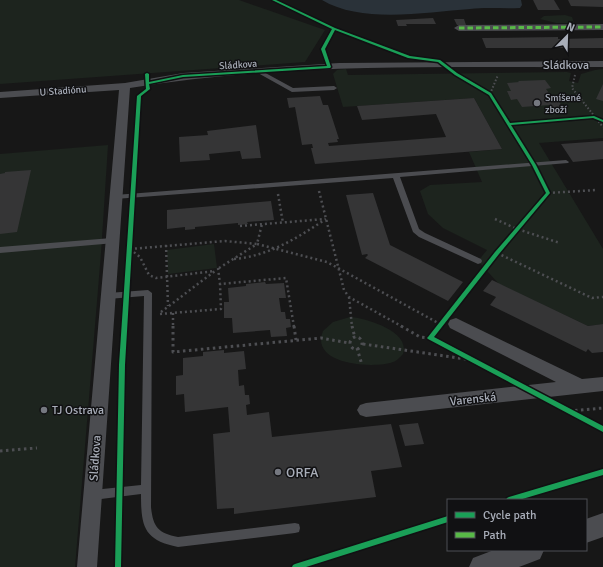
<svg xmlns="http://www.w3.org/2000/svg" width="603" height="567" viewBox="0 0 603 567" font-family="Signika,sans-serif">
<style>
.green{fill:#1d241e}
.water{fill:#2a3239}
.building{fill:#353536}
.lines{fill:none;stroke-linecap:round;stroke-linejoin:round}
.path-far2{stroke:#4d4e52;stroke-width:2;stroke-dasharray:1.5 2;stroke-linecap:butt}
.path-far1{stroke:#4d4e52;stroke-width:2.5;stroke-dasharray:2 3;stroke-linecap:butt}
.path{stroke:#4d4e52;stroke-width:3;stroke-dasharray:2.5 3.5;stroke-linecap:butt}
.service{fill:#4b4c50;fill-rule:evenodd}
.minor{fill:#4b4c50;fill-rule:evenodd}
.tertiary{fill:#4b4c50;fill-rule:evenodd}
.quiet{stroke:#58b947;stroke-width:3;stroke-dasharray:5.5 3;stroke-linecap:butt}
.cycleway-casing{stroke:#111113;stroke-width:3}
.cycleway{fill:#1a9f57;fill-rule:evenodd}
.poi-dot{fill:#757880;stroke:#111113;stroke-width:1.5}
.labels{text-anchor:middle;stroke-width:3;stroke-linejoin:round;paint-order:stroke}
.far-street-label{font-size:10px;fill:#a8adb8;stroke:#111113}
.far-poi-label{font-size:10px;fill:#a8adb8;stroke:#111113;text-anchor:start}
.street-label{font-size:12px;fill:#a8adb8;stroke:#111113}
.poi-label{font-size:12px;fill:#a8adb8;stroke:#111113;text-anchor:start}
.near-poi-label{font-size:14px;fill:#a8adb8;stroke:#111113;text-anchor:start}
</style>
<rect width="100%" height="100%" fill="#171717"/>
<path class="green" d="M0 0H239L325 30 305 62 0 84Z
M565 15 572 17 574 23H556L540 19 544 16Z
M346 69 348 75 567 72 571 73 569 81 578 83 581 74 595 70 603 69V138L539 143 603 249V324L588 326 499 284 478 261 487 250 443 228 428 214 420 191 430 185 482 182 469 152 502 149 474 98 343 107 333 74 337 70Z
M108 145 101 253 75 567H0V154Z
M214 244 217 268 168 274 167 250Z
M350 317C365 318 411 331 403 354 400 357 397 361 393 362 374 369 309 365 323 331L333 322Z"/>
<path class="water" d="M322 0H521L522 5 520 8C503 9 487 7 470 9 426 12 362 24 322 0Z"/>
<path class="building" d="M533 0H554L560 10H538Z
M568 0H603V7L571 6Z
M433 18 436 24H406L407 26H398L396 20Z
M454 19H464L466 25H457Z
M558 37V39L603 38V48H486L482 38Z
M545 80 551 88 546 89 551 96 559 100 562 108 551 109 549 105 522 107 517 99 511 100 507 91H511L507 83 519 82 518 81Z
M603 84V101L596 99Z
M320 96 323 105H328L339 139H337L338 142 328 143 329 146 446 137 436 114 362 120 357 106 474 98 502 149 315 164 311 148H313L312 144 302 145 295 107 289 108 287 98Z
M256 125 261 158 242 159 240 151 209 154 210 160 180 162 179 137 208 135 207 131Z
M603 141V159L573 162 561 144Z
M31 170 17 232 0 234V174L5 173V172Z
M373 193 390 245 463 282 448 301 365 258 368 255 367 254 362 255 346 195Z
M271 201 274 220 247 222 248 224 238 225V223L195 227V229L185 230V227L167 229V210Z
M492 280 588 326 603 324V352L592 353 588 349 586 352 490 305 496 297 483 291Z
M265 282 266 284 284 283 286 298H279L281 312H285L286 319H290L291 327 286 328 287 336 271 337 270 330 233 333 232 318H224V302H229L228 288 246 286V284Z
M224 350V353L244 351 246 369 238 370 239 386 244 385 245 395H249L250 404 246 405 247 415 269 412 272 437 391 424 402 467 371 471 376 497 234 514V508L217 509 213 434 230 432 228 407 185 412 184 394 176 395V376L183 375V358L203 356V352Z
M418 423 424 444 405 446 399 425Z"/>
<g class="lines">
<path class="path-far2" d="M575 75 572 88 603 127
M490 94 498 75"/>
<path class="path-far1" d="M319 191 344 290 349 297 403 327
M548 193 596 190
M278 194 283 223
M495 219 517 229 560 243
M240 226 325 219
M166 245 168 306
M130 249 225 241 257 244 262 224
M130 249 140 257 149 275 156 278 215 271
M497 253 592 298 603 297
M234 259C269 256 297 238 326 219
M218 268 220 284
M219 268 257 244 327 262 440 324
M349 297 352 327
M161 312 215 271
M173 313V327
M160 314 221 309 220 284 286 278 294 327"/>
<path class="path" d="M173 326V352L321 338 349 343
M294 326 296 340
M352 326 355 338
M401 326 420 337 430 338
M350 343a6 6 0 1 1 12 0a6 6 0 1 1-12 0Z
M363 344 472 360
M357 348 362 365
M569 411 603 408
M0 451 37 448"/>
<path class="service" d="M260 70 293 88 334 86 337 88 334 90 292 92 258 73 257 72Z
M566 160 569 162 568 163 400 177 419 229 425 233 481 259 482 261 481 263 478 264 419 237 413 232 393 178 115 199 111 197 115 195Z
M112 238 115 239 116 241 115 243 0 253V247Z
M148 290 152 293 151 507C153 527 158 533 178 537L295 523 299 524 300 528 299 532 295 533 178 547C144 540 141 527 141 494L93 500 89 498 88 495 89 492 93 490 141 485 144 296 108 299 105 298 104 296 105 294 108 293Z"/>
<path class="minor" d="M603 24V30L459 31 454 28 459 25Z
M603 61V67C447 68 285 62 130 88L97 567H77L119 90 0 98V92L125 83 183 73 339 63Z
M456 318 582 379 603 377V391L366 417 360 415 357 410 360 405 366 403 556 382 450 328 448 324 450 320Z"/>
<path class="tertiary" d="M603 513V537L586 543V519Z
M494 550H544L540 559 519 567H469L473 558Z"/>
<path class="quiet" d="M459 28 603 27"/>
<defs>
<path id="cycleway" d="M272 0H276L335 28 410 56 440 60 457 73 491 93 510 123 594 116 603 120V122L593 118 511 125 536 165 550 193 499 254 434 337 603 426V432L428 339 427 338 428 337 495 252 546 193 532 165 489 95 455 75 438 62 408 58 335 30 325 49 331 67 330 68 183 77 149 84 150 89 141 96 125 365 121 567H115L119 365 137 96 146 89 145 74 147 73 149 74V82L183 75 327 66 321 49 332 29Z
M603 469V475L519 500H506L507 498 509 497Z
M448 516V522L306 567H292L293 565 295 564Z"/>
</defs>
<use href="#cycleway" class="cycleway-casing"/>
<use href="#cycleway" class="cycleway"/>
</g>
<g class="poi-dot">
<circle cx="537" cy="103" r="4"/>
<circle cx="44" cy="410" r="4"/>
<circle cx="278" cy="472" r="4"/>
</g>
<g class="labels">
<g class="far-street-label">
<text transform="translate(238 64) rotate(-4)" y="4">Sládkova</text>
<text transform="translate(63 90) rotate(-4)" y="4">U Stadiónu</text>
</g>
<g class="far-poi-label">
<text x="545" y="101">Smíšené<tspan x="545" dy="12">zboží</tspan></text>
</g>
<g class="street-label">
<text x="566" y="69">Sládkova</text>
<text transform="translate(473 399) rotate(-6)" y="4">Varenská</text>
<text transform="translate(95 458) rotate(-86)" y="4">Sládkova</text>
</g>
<g class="poi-label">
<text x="52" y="414">TJ Ostrava</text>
</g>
<g class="near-poi-label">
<text x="286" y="477">ORFA</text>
</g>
</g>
<rect x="447" y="499" width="140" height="52" fill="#111113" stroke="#4d4f55"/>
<rect x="455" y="512" width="20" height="6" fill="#1a9f57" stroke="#4d4f55"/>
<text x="483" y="519" font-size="12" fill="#a8adb8">Cycle path</text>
<rect x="455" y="532" width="20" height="6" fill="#58b947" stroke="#4d4f55"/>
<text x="483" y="539" font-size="12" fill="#a8adb8">Path</text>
<g transform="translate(567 36) rotate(23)" stroke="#111113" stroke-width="3" paint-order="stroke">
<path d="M0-3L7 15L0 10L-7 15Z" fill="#a8adb8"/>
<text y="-6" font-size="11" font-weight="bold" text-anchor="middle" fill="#a8adb8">N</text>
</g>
</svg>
